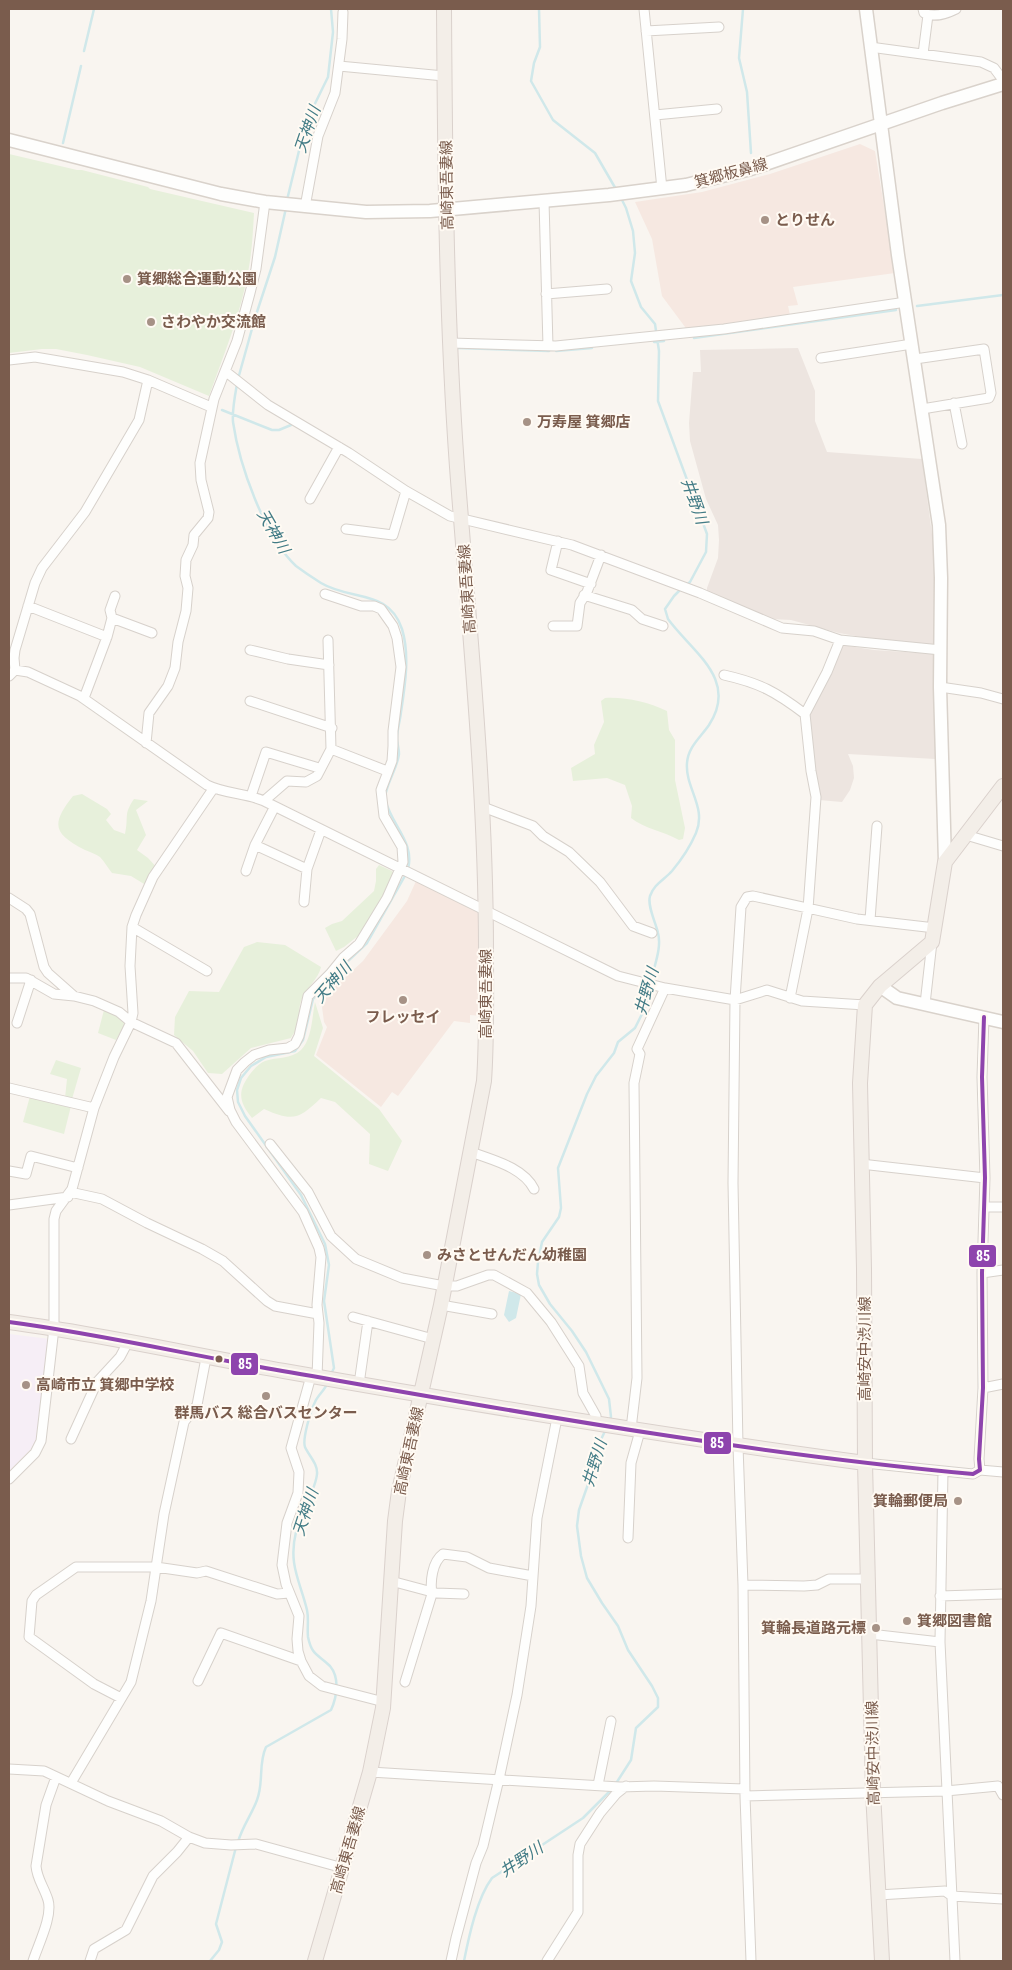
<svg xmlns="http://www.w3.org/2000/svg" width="1012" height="1970" viewBox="0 0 1012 1970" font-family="'Roboto Condensed','Noto Sans JP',sans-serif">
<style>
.commercial{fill:#f6e8e1}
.industrial{fill:#ede5e0}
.education{fill:#f6eef6}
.green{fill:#e7f0db}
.water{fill:#d0e8ea}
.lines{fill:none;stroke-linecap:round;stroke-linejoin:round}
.stream{stroke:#d0e8ea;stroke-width:2.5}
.street-casing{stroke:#d7d1cb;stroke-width:11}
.secondary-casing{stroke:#d9d2cb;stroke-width:15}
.primary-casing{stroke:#dad1cc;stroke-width:16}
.street{stroke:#fefefd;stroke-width:9}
.secondary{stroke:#fefefd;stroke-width:12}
.primary{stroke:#f3eee8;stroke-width:14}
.bus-1-casing{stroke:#fffaf3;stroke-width:8}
.bus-1{stroke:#8e44ad;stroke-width:4}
.poi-dot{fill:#a69286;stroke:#fffaf3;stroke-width:2}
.bus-dot{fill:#7a5c4d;stroke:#fffaf3;stroke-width:2}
.labels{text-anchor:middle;stroke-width:4;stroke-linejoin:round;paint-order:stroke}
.street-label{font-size:15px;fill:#7a5c4d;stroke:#fffaf3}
.poi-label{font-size:15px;font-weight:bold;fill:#7a5c4d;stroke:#fffaf3;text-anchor:start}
.water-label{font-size:16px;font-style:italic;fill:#437c86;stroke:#fffaf3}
.line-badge{stroke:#fffaf3;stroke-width:2}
.badge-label{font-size:14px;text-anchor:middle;font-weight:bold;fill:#fff}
</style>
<rect width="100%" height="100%" fill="#f9f5f0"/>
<path class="commercial" d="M860 144 875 151 895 273 793 287 798 305 788 306 790 315 688 331 662 296 652 239 635 202 702 192 770 174Z
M416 881 475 910 481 916 482 1016 470 1015V1023L454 1021 398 1096 392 1092 381 1107 316 1055 327 1027 324 1022 322 1007 327 994 363 961 407 901Z"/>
<path class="industrial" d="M798 348 815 391V421L827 452 922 459 935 557 936 645 896 643 839 633 791 620 771 619 707 592V588L718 558 719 540 718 525 706 499 690 441 689 423 693 372H701L700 350Z
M842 645 874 650 936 654 935 759 848 754 853 766 854 778 850 790 842 802 819 800 813 766 809 720 811 710Z"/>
<path class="education" d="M9 1334 50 1339 36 1440 30 1450 9 1471Z"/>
<path class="green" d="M9 154 77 170H82L148 187 150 189 254 213C253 231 252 250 249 267 242 311 224 354 209 396L140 367 87 355 56 349H42L9 353Z
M605 698C627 697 647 702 667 711L669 730 675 740V780L685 828 683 839 679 840C663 831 645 829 631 818L632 806 625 785 607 778 573 781 571 768 595 754 594 745 604 722 601 701Z
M82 794 107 809 111 814 106 820 114 830 125 834C129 816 123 815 134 799L148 801 136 810 146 835 137 850 148 858 160 871 149 887 131 876 112 873C108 868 104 861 100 857 96 854 90 852 85 850 54 834 50 825 73 796Z
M379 865 392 871 394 874 378 908 369 919 363 932 344 947 336 951 325 928 332 924 342 921 374 891 376 881V869Z
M257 942 285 945 321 967C318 980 306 988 301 1001 298 1010 300 1019 297 1028 296 1031 292 1035 291 1038L251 1048 222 1074 208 1073 193 1051 174 1035 175 1017 189 991 219 992 244 947Z
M315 1002 323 1028 314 1056 379 1109 402 1141 388 1171 369 1164 370 1134 335 1102 321 1098C299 1119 293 1122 264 1109L252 1118C240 1103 237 1093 248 1077 253 1070 258 1064 265 1061 277 1057 291 1059 301 1050 312 1039 312 1017 315 1002Z
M104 1010 117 1013 126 1022 116 1040 98 1033Z
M56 1060 81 1068 72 1099 65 1098 67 1079 50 1074Z
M30 1096 71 1106 64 1134 23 1122Z"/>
<path class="water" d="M509 1291 521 1294 516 1318 509 1322 504 1315Z"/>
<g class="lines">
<path class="stream" d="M539 9 540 47 534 63 531 81 553 120 595 153 617 191
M743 9 739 58 747 92 751 153
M84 51 94 9
M63 143 81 66
M621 198 626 208 633 231 635 253 631 281 641 307 655 324 659 351 658 401 707 534 706 552 690 582 686 585
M287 200 306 122 328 77 333 32 331 9
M917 306 1003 295
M694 338 896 310
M654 342 664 341
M458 348 549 351
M556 351 592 348
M238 379 255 318 275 257 286 208
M237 384C235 395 232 410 233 422 239 464 264 536 296 566 304 572 313 578 321 583 351 601 389 589 402 629 410 655 405 686 401 712 400 721 397 730 397 738 397 743 399 749 399 754 397 769 387 782 385 797
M222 410 272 430H279L291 425
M386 802C392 825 415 843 408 869
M651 981C654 966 662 948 658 933 656 923 647 906 650 896 654 884 664 880 672 871 682 859 690 847 696 833 707 807 685 788 687 763 688 747 700 738 709 725 739 679 692 652 668 619L665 609 674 596 682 588
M331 1374 334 1368 324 1301 329 1265 325 1244 301 1195 245 1116 238 1102 237 1090 241 1078 251 1066 266 1057 295 1051 303 1040 313 999 348 961 367 943 406 874
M609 1421 611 1417 609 1399 586 1352 572 1331 550 1304 539 1285 537 1274 538 1262 542 1242 559 1217 561 1208 558 1168 587 1094 596 1076 614 1053 618 1042 635 1028 645 1008 650 987
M606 1429 594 1454 593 1470 579 1510 577 1526 581 1556 587 1578 602 1603 618 1626 628 1650 652 1686 658 1698V1707L636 1728 631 1760 615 1785
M238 1842C242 1827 252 1814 257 1800 264 1782 258 1764 266 1747L331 1710C337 1697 340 1678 330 1666 318 1654 312 1656 308 1637 307 1628 309 1619 307 1610 300 1581 288 1564 296 1532 300 1515 316 1489 317 1474 318 1464 309 1456 305 1447 302 1439 311 1410 315 1402 318 1395 324 1391 327 1384
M210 1961 219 1950 222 1942 216 1924 236 1847
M464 1961C469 1936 477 1898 492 1878L583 1818 612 1789"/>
<defs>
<path id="street" d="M644 9 662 189
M923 9 924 13C935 18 946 14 956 9
M646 31 719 27
M870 47 981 62 994 68 1003 80
M923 54 928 15
M339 66 444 76
M655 115 717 109
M544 201 548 346
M305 207 318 136 335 93 342 39 343 12
M546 294 607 289
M451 343 556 346 724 329 906 302
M821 358 912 344
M915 359 984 349 991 393 989 398 922 409
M9 360 35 357 123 372 148 380 211 407
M225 371 268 405 349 453 406 491 450 516 572 545 700 593 782 628 814 631 840 640 941 650
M954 403 962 444
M310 499 339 447
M346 529 393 535 406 491
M558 541 551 570 591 584
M584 595 632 610 642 619 663 626
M28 606 107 637
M112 618 152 633
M553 626H577L580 603 587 592 601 555
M250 650 288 659 329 665
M15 670 14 658 15 650 35 583 42 568 85 512 139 420 148 380
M724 675C760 683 776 692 805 714L811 771 816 797 808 909 790 998
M9 676 15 670 28 672 80 696 207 785C225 794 246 793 264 801L618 976 665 988 735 1000 767 990 802 1001 865 1005
M940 687 981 693 1003 699
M84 698 107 637 112 618 110 610 115 596
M250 701 332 728
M805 714 827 672 840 640
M146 743 149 713 168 686 175 668 178 642 186 611 188 588 185 576 186 560 193 545 194 535 208 518 209 512 201 480 200 463 214 399 237 341 250 293 256 269 265 202
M331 749 387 771
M251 796 266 752 319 768
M264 801 287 781 306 782 317 776 331 749 328 640
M483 807 533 826 543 836 569 852 600 882 633 926 652 933
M966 835 1003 846
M255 845 307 869
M246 871 255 845 274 808
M9 898 26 909 30 914 44 967 48 973 74 996
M304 902 307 869 321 830
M870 920 877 826
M132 927 207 971
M9 978H26L54 994 74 996 94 1001 119 1012 131 1022 176 1043 229 1111
M925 1004 932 942
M17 1023 31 980
M9 1088 94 1108
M270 1144 308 1192 331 1236 356 1259 402 1278 444 1286H457L488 1275H494L527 1293 551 1322 579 1366 583 1393 596 1416V1424
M471 1152C492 1160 523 1167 534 1189
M861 1164 985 1178
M9 1171 26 1174 31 1156 78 1168
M70 1192 102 1199 147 1223 202 1249 223 1261 267 1301 275 1306 318 1314
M9 1205 68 1197
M985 1207H1003
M982 1273 1003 1270
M441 1305 492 1314
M353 1317 433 1339
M311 1376 291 1448 299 1472 298 1493 287 1523 282 1565 286 1584 299 1616 297 1639 298 1651 301 1661 309 1676 322 1686 384 1702
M317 1377 319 1323 317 1305 321 1257 319 1248 303 1212 236 1122 230 1110 227 1097 237 1070 245 1062 254 1055 269 1050 288 1048 295 1044 299 1036 308 996 330 974 343 958 359 944 387 898 403 862 402 847 384 816 381 790 392 761 393 746V731L401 667 397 638 393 626 381 609 374 606H361L325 594
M359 1384 368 1321
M983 1388 1003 1384
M631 1429 637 1378 634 1083 640 1054 637 1049 665 988
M71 1439 97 1382 120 1357 128 1342
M865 1463 973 1474 980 1470 979 1459 983 1388 982 1273 985 1178 982 1077 984 1017
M980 1470 1003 1472
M943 1471 940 1642 955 1961
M9 1479 35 1453 41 1441 54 1328V1219L56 1211 72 1189 94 1108 114 1057 131 1022 133 1013 130 966 132 927 136 915 153 877 213 789
M628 1538 631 1463 640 1431
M391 1581 436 1593 464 1594
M743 1585 804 1586 817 1585 829 1579H869
M940 1596 1003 1594
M870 1634 940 1642
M198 1681 221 1633 301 1661
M405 1682 432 1594C430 1582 432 1562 443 1554L467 1557 489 1568 533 1576
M121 1698 94 1684 29 1637 32 1601 36 1595 76 1567H156L197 1573 206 1571 277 1594 289 1593
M9 1769 44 1771 108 1801 161 1821 189 1837 205 1843 231 1845 256 1844 343 1868
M370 1772 620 1787 654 1786 745 1789
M71 1783 131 1682 151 1601 164 1514 184 1422 197 1405 206 1358
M598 1785 611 1721
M745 1796 946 1791 998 1786 1003 1795
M878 1895 945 1891 952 1896 1003 1899
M33 1961C38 1945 53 1916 48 1900 44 1887 37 1879 36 1866L46 1805 56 1777
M90 1961 94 1949 126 1930 153 1876 177 1852 189 1837
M451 1961 456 1938 476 1863 483 1846 499 1779 517 1695 531 1606 537 1518 557 1418
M547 1961 578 1912V1855L580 1844 600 1813 616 1794 626 1786
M751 1961 745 1796 743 1585 738 1446 733 1183 735 1000 741 907 747 897 753 896 857 919 935 928"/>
<path id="secondary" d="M866 9 898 255 939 525 941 578 940 687 945 862
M9 140 221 194 265 202 366 212 430 211 609 195 686 185 751 169 942 103 1003 84
M880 986 897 998 1003 1022"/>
<path id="primary" d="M9 1322C101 1334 192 1355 284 1371 477 1405 671 1437 865 1463
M315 1961 370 1772 383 1708 395 1521 399 1491 441 1305 484 1081C487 1038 486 995 486 952 486 790 469 628 457 467 446 315 445 161 444 9
M882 1961 873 1792 865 1463 864 1269 860 1083 865 1005 880 986 932 942 945 862 1003 786"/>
</defs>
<use href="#street" class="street-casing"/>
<use href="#secondary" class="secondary-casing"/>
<use href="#primary" class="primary-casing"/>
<use href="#street" class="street"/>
<use href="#secondary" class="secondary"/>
<use href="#primary" class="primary"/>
<defs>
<path id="bus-1" d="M9 1322C93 1333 176 1352 260 1367 496 1408 734 1452 973 1474L980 1470 979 1459 983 1388 982 1273 985 1178 982 1077 984 1017"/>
</defs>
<use href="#bus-1" class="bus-1-casing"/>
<use href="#bus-1" class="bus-1"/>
</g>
<g class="poi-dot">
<circle cx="765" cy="220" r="5"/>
<circle cx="127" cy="279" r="5"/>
<circle cx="151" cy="322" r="5"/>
<circle cx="527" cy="422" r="5"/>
<circle cx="403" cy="1000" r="5"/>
<circle cx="427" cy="1255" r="5"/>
<circle cx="26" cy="1385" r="5"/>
<circle cx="266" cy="1396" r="5"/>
<circle cx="958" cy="1501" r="5"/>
<circle cx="907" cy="1621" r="5"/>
<circle cx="876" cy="1628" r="5"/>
</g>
<circle class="bus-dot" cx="219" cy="1359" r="4.5"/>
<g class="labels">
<g class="street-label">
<text transform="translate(731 173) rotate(-15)" y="5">箕郷板鼻線</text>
<text transform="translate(447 185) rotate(-91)" y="5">高崎東吾妻線</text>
<text transform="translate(467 589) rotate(-94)" y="5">高崎東吾妻線</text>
<text transform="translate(486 994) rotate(-90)" y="5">高崎東吾妻線</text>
<text transform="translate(865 1349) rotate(-90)" y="5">高崎安中渋川線</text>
<text transform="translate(409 1451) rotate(-78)" y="5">高崎東吾妻線</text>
<text transform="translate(873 1753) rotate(-91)" y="5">高崎安中渋川線</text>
<text transform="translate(348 1850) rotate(-74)" y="5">高崎東吾妻線</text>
</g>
<g class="poi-label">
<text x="775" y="225">とりせん</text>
<text x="137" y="284">箕郷総合運動公園</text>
<text x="161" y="327">さわやか交流館</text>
<text x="537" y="427">万寿屋 箕郷店</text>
<text x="403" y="1022" text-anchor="middle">フレッセイ</text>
<text x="437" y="1260">みさとせんだん幼稚園</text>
<text x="36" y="1390">高崎市立 箕郷中学校</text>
<text x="266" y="1418" text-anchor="middle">群馬バス 総合バスセンター</text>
<text x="948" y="1506" text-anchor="end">箕輪郵便局</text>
<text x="917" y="1626">箕郷図書館</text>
<text x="866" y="1633" text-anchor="end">箕輪長道路元標</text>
</g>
<g class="water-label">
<text transform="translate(307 129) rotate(-71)" y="6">天神川</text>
<text transform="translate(695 501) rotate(70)" y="6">井野川</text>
<text transform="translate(274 531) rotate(60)" y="6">天神川</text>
<text transform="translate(332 982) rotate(-49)" y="6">天神川</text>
<text transform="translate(646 991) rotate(-74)" y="6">井野川</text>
<text transform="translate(594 1463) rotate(-73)" y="6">井野川</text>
<text transform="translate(305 1512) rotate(-72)" y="6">天神川</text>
<text transform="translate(521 1859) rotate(-34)" y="6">井野川</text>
</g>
</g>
<g class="line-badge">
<rect x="968" y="1244" width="29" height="24" rx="5" fill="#8e44ad"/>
<rect x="230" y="1352" width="29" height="24" rx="5" fill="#8e44ad"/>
<rect x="703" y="1431" width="29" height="24" rx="5" fill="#8e44ad"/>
</g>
<g class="badge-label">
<text x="983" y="1261">85</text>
<text x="245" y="1369">85</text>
<text x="717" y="1448">85</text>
</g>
<rect width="1012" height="1970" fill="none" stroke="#7a5c4d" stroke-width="20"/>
</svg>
